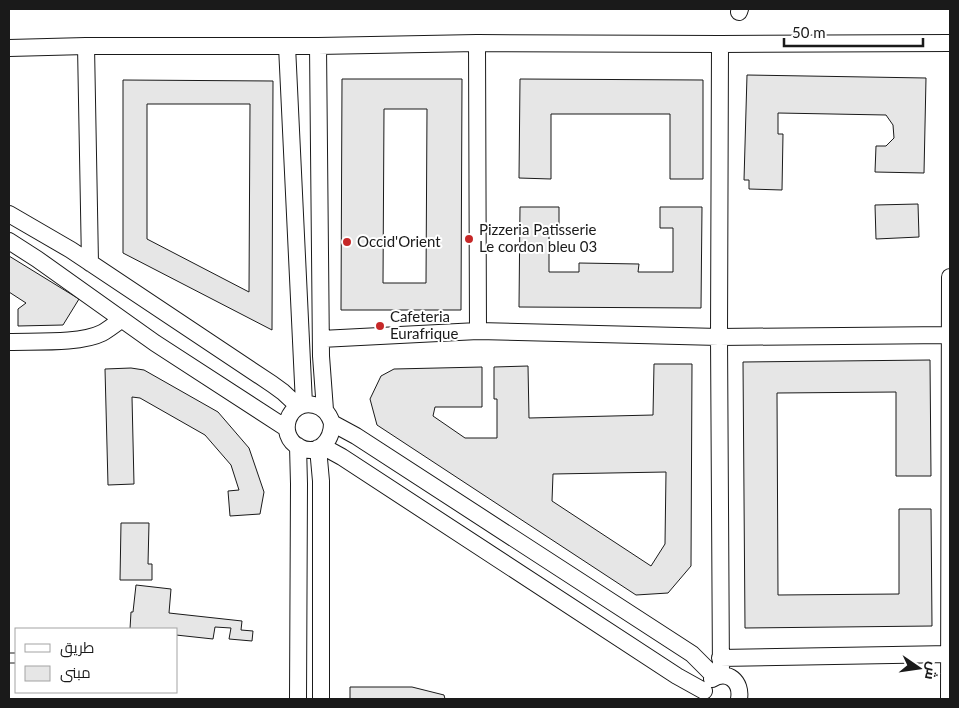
<svg xmlns="http://www.w3.org/2000/svg" width="959" height="708" viewBox="0 0 959 708" font-family="Lato,Cairo,sans-serif">
<style>
.building{fill:#e6e6e6;stroke:#1a1a1a;fill-rule:evenodd}
.lines{fill:none;stroke-linecap:round;stroke-linejoin:round}
.lane-casing{stroke:#1a1a1a;stroke-width:11}
.street-casing{stroke:#1a1a1a;stroke-width:18}
.lane{stroke:#fff;stroke-width:9}
.street{stroke:#fff;stroke-width:16}
.poi-dot{fill:#c62828;stroke:#fff;stroke-width:2}
.labels{text-anchor:middle;stroke-width:4;stroke-linejoin:round;paint-order:stroke}
.poi-label{font-size:15px;fill:#1a1a1a;stroke:#fff;text-anchor:start}
</style>
<rect width="100%" height="100%" fill="#fff"/>
<path class="building" d="M747 75 926 78 924 173 875 172 876 146H886L894 138 893 125 886 115 778 113V134H783L782 190 749 189V180H744Z
M342 79H462L461 310H341ZM384 109H427L426 283H383Z
M520 79 703 80V179H670V114H551V179L519 178Z
M123 80 273 81 272 330 123 253ZM147 104H250L249 292 147 239Z
M918 204 919 237 876 239 875 205Z
M520 207H559V231H549V272H579V263L639 264 638 272H673V228H660V207H702L701 308 519 307Z
M9 256 79 299 63 325 18 326V309L26 303 9 292Z
M930 360 931 476H896V392L777 393 778 595 899 594V509H931L932 626 745 628 743 362Z
M654 364H692L691 566 668 593 636 595 377 425 370 399 381 376 394 369 482 367V407H435L433 416 465 438H497V399H494V367L528 366 529 418 653 415ZM666 472 665 544 651 566 552 501 553 474Z
M131 368 144 370 218 412 249 448 264 492 260 514 230 516 228 491 239 490 231 465 205 435 140 398 132 397 134 484 108 485 105 369Z
M121 523H149L148 564H152V580H120Z
M136 585 171 589 169 613 242 621 241 630 253 631 252 641 229 639 231 628 215 627 213 639 176 635V629H130L131 612H133Z
M350 687H412L444 695 445 699H350Z"/>
<g class="lines">
<defs>
<path id="lane" d="M9 658H15"/>
<path id="street" d="M739 12 740 9
M477 43 478 331
M720 44 719 337 721 675
M86 46 90 263
M287 46 304 404
M318 46 321 356 325 410
M9 48 86 46H318L477 43 720 44 950 43
M9 214 71 250 272 384 283 392 298 406
M9 241 37 259 155 343 286 428
M321 339 478 331 719 337 950 335
M9 342C34 341 80 344 102 333 109 329 115 324 121 320
M332 423C332 441 318 457 299 447 276 435 288 399 314 405 324 407 329 414 332 423L356 436 692 654 715 677
M298 446 299 484 298 699
M322 446 342 457 677 676 704 691
M318 448 321 481V699
M720 658 950 654
M712 679C728 669 742 682 739 699
M949 699 950 277"/>
</defs>
<use href="#lane" class="lane-casing"/>
<use href="#street" class="street-casing"/>
<use href="#lane" class="lane"/>
<use href="#street" class="street"/>
</g>
<g class="poi-dot">
<circle cx="469" cy="239" r="5"/>
<circle cx="347" cy="242" r="5"/>
<circle cx="380" cy="326" r="5"/>
</g>
<g class="labels">
<g class="poi-label">
<text x="479" y="235">Pizzeria Patisserie<tspan x="479" dy="17">Le cordon bleu 03</tspan></text>
<text x="357" y="247">Occid'Orient</text>
<text x="390" y="322">Cafeteria<tspan x="390" dy="17">Eurafrique</tspan></text>
</g>
</g>
<rect width="959" height="708" fill="none" stroke="#1a1a1a" stroke-width="20"/>
<rect x="15" y="628" width="162" height="65" fill="#ffffff" stroke="#a3a3a3"/>
<rect x="25" y="644" width="25" height="8" fill="#ffffff" stroke="#a3a3a3"/>
<text x="60" y="653" font-size="15" fill="#1a1a1a">طريق</text>
<rect x="25" y="666" width="25" height="15" fill="#e6e6e6" stroke="#a3a3a3"/>
<text x="60" y="678" font-size="15" fill="#1a1a1a">مبنى</text>
<g transform="translate(919 668) rotate(103)" stroke="#ffffff" stroke-width="4" paint-order="stroke">
<path d="M0-4L9 19L0 12L-9 19Z" fill="#1a1a1a"/>
<text y="-8" font-size="14" font-weight="bold" text-anchor="middle" fill="#1a1a1a">ش</text>
</g>
<path d="M784 38v8h139v-8" fill="none" stroke="#1a1a1a" stroke-width="2.5"/>
<text x="792" y="38" font-size="15" fill="#1a1a1a" stroke="#ffffff" stroke-width="4" paint-order="stroke">50 m</text>
</svg>
